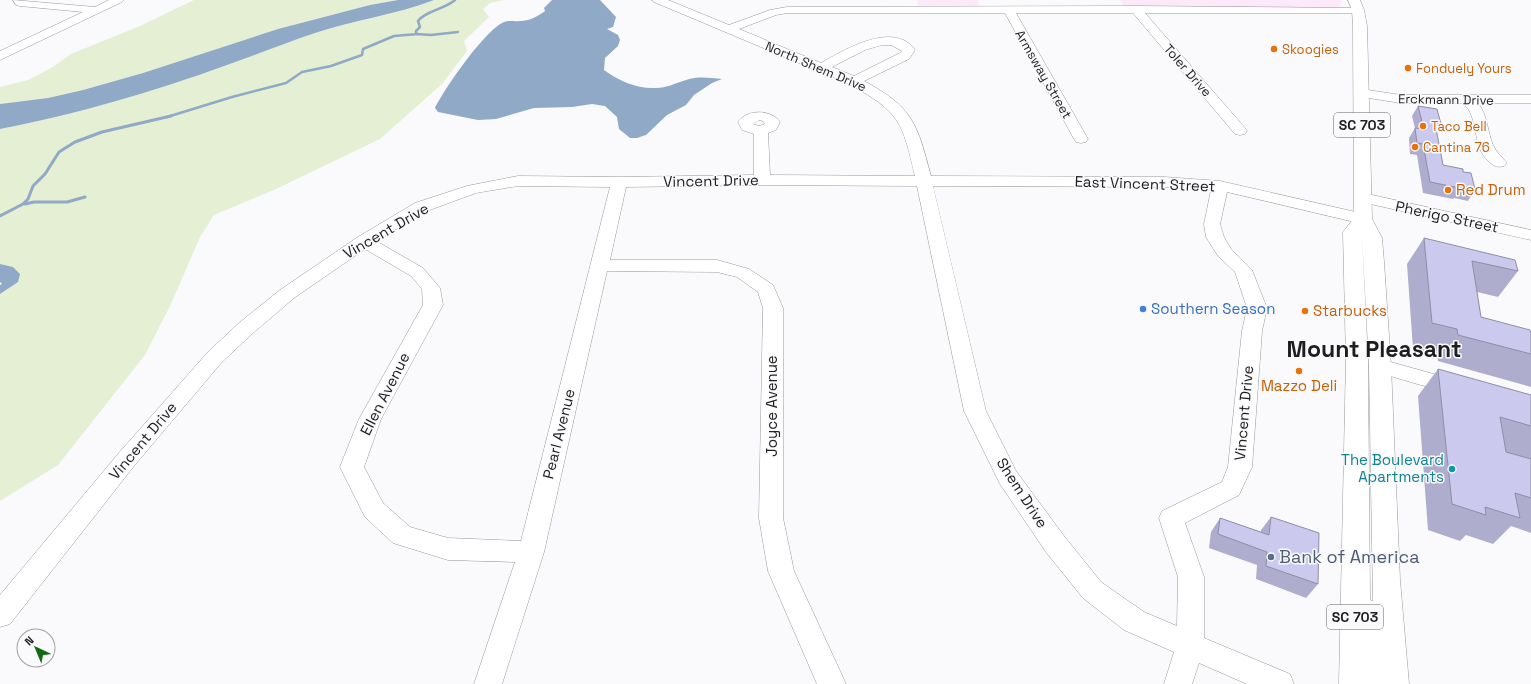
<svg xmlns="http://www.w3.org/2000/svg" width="1531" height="684" viewBox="0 0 1531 684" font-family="'Space Grotesk',sans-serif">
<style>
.education{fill:#fceafb}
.green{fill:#e4efd4}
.water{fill:#8fa9c6}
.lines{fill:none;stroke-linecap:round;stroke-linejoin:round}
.stream-far1{stroke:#8fa9c6;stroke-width:2.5}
.stream{stroke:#8fa9c6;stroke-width:3}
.minor-casing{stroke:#98989b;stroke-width:1}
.major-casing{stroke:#98989b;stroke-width:1}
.minor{fill:#fff;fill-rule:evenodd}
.major{fill:#fff;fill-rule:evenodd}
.wall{fill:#afadcd}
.building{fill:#ccc9ee;stroke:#8f8da7}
.food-dot{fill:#e8710a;stroke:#fafafd;stroke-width:1.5}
.shop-dot{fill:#3f7fe0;stroke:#fafafd;stroke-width:1.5}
.culture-dot{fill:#0f9aa8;stroke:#fafafd;stroke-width:1.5}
.service-dot{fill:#5c6f8a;stroke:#fafafd;stroke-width:1.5}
.labels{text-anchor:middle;stroke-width:3;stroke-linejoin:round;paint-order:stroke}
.far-food-label{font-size:13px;fill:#c56008;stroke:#fafafd;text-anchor:start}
.far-street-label{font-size:13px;fill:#1e1e1f;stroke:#fafafd}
.shield{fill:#fafafd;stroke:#606062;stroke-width:1}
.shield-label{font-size:14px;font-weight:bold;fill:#1e1e1f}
.street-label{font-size:15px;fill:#1e1e1f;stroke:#fafafd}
.food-label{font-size:15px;fill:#c56008;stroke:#fafafd;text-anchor:start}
.shop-label{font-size:15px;fill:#366cbe;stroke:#fafafd;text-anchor:start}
.culture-label{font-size:15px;fill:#0d838f;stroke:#fafafd;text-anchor:end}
.near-service-label{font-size:18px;fill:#4e5e75;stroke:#fafafd;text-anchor:start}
.town-label{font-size:23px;font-weight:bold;fill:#1e1e1f;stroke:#fafafd}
</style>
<rect width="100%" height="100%" fill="#fafafd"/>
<path class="education" d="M917 0H978L979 8 919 9Z
M1120 0H1342L1341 6 1338 7 1257 8H1125Z"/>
<path class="green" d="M194 0H398L370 5 278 29 143 73 83 90 48 98 0 104V87L28 80 53 67 71 54 140 26Z
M434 0H504L490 3 483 9 489 17 464 41 467 51 442 84 380 139 276 189 214 215 200 237 171 304 145 355 58 465 0 501V294L18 282 13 267 0 264V129C75 115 155 91 227 65 256 55 285 43 315 33 354 20 395 15 434 0Z"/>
<path class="water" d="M398 0H434C395 15 354 20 315 33 285 43 256 55 227 65 156 91 74 115 0 129V104L48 98 83 90 143 73 278 29 370 5Z
M552 0H600L616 17 613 27 607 29 618 35 620 40 618 46 605 58 604 70C619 81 637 89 656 88 666 88 676 83 686 80 698 76 710 78 722 79L712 83 694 95 686 105 667 115 646 135 637 138H630L619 129 617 117 605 106 592 104 572 107 534 108 496 119 478 120 438 112 435 108C445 88 485 30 504 22 509 20 514 22 520 21 529 21 537 17 545 11L544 8Z
M0 264 13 267 20 274 18 282 0 294V285L2 284 0 282Z"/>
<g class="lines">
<path class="stream-far1" d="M455 0C445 9 425 11 418 21L420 27 416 31V34L431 35 458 32
M167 117 232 97 286 83 302 72 331 66 362 55 363 49 394 36 418 34"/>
<path class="stream" d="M25 204 34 202H67L85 197
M0 216 23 204 28 199 33 186 45 174 59 152 75 142 102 132 171 116"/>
<defs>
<path id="minor" d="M13 0 95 7 109 0H124L122 2 0 60V51L83 12 20 6 16 5Z
M652 0H668L729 25 770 10 787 7 1135 6 1362 8 1364 10 1362 12 1358 13H1145L1245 128 1247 131 1245 134 1240 135 1235 134 1133 13H1016L1088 139 1086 142 1081 143 1076 142 1074 139 1005 13H787L776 15 739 29 821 63C844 50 894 20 915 50L909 59 864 81C914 108 917 124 931 176L1164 177 1220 181 1369 215 1371 219 1369 223 1363 224 1227 192 1220 224 1224 237 1231 249 1252 270 1267 308 1262 331 1252 467 1239 495 1185 523 1204 577V638L1290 674 1294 684H1247L1199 663 1192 684H1164L1174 652 1124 630 1083 598 1046 552 1000 484 964 411 917 186 762 185 626 187 610 260H717L749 269 773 285 783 308V518L794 571 846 684H817L768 571 759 518 763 308 758 292 737 277 717 272 607 271 544 552 502 684H474L515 562 448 560 393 543 365 517 340 467 359 419 423 305 422 289 411 276 365 249 294 298 253 333 222 362 134 466 10 624 0 627V595L118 454 208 352 239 323 280 290 358 237 415 203 467 186 518 176 619 177 754 175V134L742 130 738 122C747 109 771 109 780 122L776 130 768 133 770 175 915 176C902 121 900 112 849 84L654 2ZM882 45H891L902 51 900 53 854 76 832 67 865 50ZM759 120 763 121 765 124 759 126 753 124ZM518 186 610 187 521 541 448 538 410 527 383 503 364 467 381 419 443 305 440 288 423 268 376 241 427 211 476 193ZM933 186 1164 187 1211 190 1204 224 1206 237 1218 256 1235 272 1247 308 1242 331 1228 467 1222 482 1162 511 1159 518 1178 577 1177 626 1144 612 1101 582 1064 536 1016 471 986 411Z
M1361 89 1401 95H1531V103H1478C1488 116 1487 131 1493 145 1496 152 1502 157 1507 163L1504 166C1497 168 1494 166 1488 161 1474 147 1478 129 1470 112 1468 108 1465 106 1462 103H1401L1356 96 1354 93 1356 90Z
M1363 193 1531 230V240L1357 201 1355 198 1357 195Z
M1380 359 1462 382 1466 387 1462 392 1455 395 1373 371 1370 366 1373 361Z"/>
<path id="major" d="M1348 0H1360L1364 10 1367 26 1372 219 1382 238 1384 262 1391 366 1400 580 1409 684H1339L1346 360 1343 232 1354 218 1353 26 1352 10ZM1362 236 1369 366 1373 601 1370 600 1368 360Z"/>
</defs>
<use href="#minor" class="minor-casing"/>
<use href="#major" class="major-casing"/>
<use href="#minor" class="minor"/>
<use href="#major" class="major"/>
</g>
<path class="wall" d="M1418 106 1441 124 1436 132 1443 165 1463 172 1475 189 1468 201 1454 198 1453 199 1423 193 1417 155 1410 154 1409 138 1415 128 1412 116Z
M1424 238 1518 271 1498 297 1477 292 1481 317 1531 333V387L1438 361 1437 355 1413 349 1407 264Z
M1438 369 1531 426V533L1511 526 1493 544 1466 535 1460 541 1428 530 1418 396Z
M1271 517 1318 584 1306 598 1256 579 1257 565 1209 548 1211 532 1220 518 1261 532V530Z"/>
<path class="building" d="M1418 106 1437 109 1441 124 1435 123 1443 165 1463 169V172L1471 173 1475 189 1460 186V188L1430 182 1423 144 1417 143 1415 128 1424 129Z
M1424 238 1515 260 1518 271 1472 261 1481 317 1530 330 1531 333V354L1458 335 1457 329 1432 323Z
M1438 369 1531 395V426L1500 417 1506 452 1531 459V498L1515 493 1520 518 1485 507 1486 515 1452 504Z
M1271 517 1319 533 1318 584 1266 566 1267 552 1218 534 1220 518 1269 535Z"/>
<g class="food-dot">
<circle cx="1274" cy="49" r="4"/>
<circle cx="1408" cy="68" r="4"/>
<circle cx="1423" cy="126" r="4"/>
<circle cx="1415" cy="147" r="4"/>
<circle cx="1448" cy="190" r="4"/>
<circle cx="1305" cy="311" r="4"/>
<circle cx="1299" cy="371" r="4"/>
</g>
<circle class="shop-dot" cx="1143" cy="309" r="4"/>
<circle class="culture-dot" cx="1452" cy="469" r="4"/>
<circle class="service-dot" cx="1271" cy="557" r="4"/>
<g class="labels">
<g class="far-food-label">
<text x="1282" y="54">Skoogies</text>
<text x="1416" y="73">Fonduely Yours</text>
<text x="1431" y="131">Taco Bell</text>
<text x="1423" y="152">Cantina 76</text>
</g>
<g class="far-street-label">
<text transform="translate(816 66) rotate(23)" y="5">North Shem Drive</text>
<text transform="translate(1188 70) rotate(49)" y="5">Toler Drive</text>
<text transform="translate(1044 74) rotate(60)" y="5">Armsway Street</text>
<text transform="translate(1446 99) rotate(1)" y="5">Erckmann Drive</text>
</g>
<g class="shield">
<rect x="1334" y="113" width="56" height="24" rx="3"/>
<rect x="1327" y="605" width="56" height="24" rx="3"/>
</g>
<g class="shield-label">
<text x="1362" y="130">SC 703</text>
<text x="1355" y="622">SC 703</text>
</g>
<g class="street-label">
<text transform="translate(711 181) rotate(-1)" y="5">Vincent Drive</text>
<text transform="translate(1145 184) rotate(2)" y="5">East Vincent Street</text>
<text transform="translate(1447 217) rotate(12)" y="5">Pherigo Street</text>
<text transform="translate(386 231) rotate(-30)" y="5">Vincent Drive</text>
<text transform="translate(385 394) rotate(-63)" y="5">Ellen Avenue</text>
<text transform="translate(772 406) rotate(-90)" y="5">Joyce Avenue</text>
<text transform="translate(1244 413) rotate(-85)" y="5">Vincent Drive</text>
<text transform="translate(559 434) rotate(-76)" y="5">Pearl Avenue</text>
<text transform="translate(143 441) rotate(-50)" y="5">Vincent Drive</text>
<text transform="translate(1022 493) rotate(57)" y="5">Shem Drive</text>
</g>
<g class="food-label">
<text x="1456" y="195">Red Drum</text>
<text x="1313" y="316">Starbucks</text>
<text x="1299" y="391" text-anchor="middle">Mazzo Deli</text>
</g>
<g class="shop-label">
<text x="1151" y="314">Southern Season</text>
</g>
<g class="culture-label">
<text x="1444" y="465">The Boulevard<tspan x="1444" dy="17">Apartments</tspan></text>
</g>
<g class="near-service-label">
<text x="1279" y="563">Bank of America</text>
</g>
<g class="town-label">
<text x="1374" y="357">Mount Pleasant</text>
</g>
</g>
<g transform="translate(36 648) rotate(316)"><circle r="19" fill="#fafafd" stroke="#a2a2a4"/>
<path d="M0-3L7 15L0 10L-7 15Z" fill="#136a11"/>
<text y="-6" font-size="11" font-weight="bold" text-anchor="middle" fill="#1e1e1f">N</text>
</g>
</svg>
